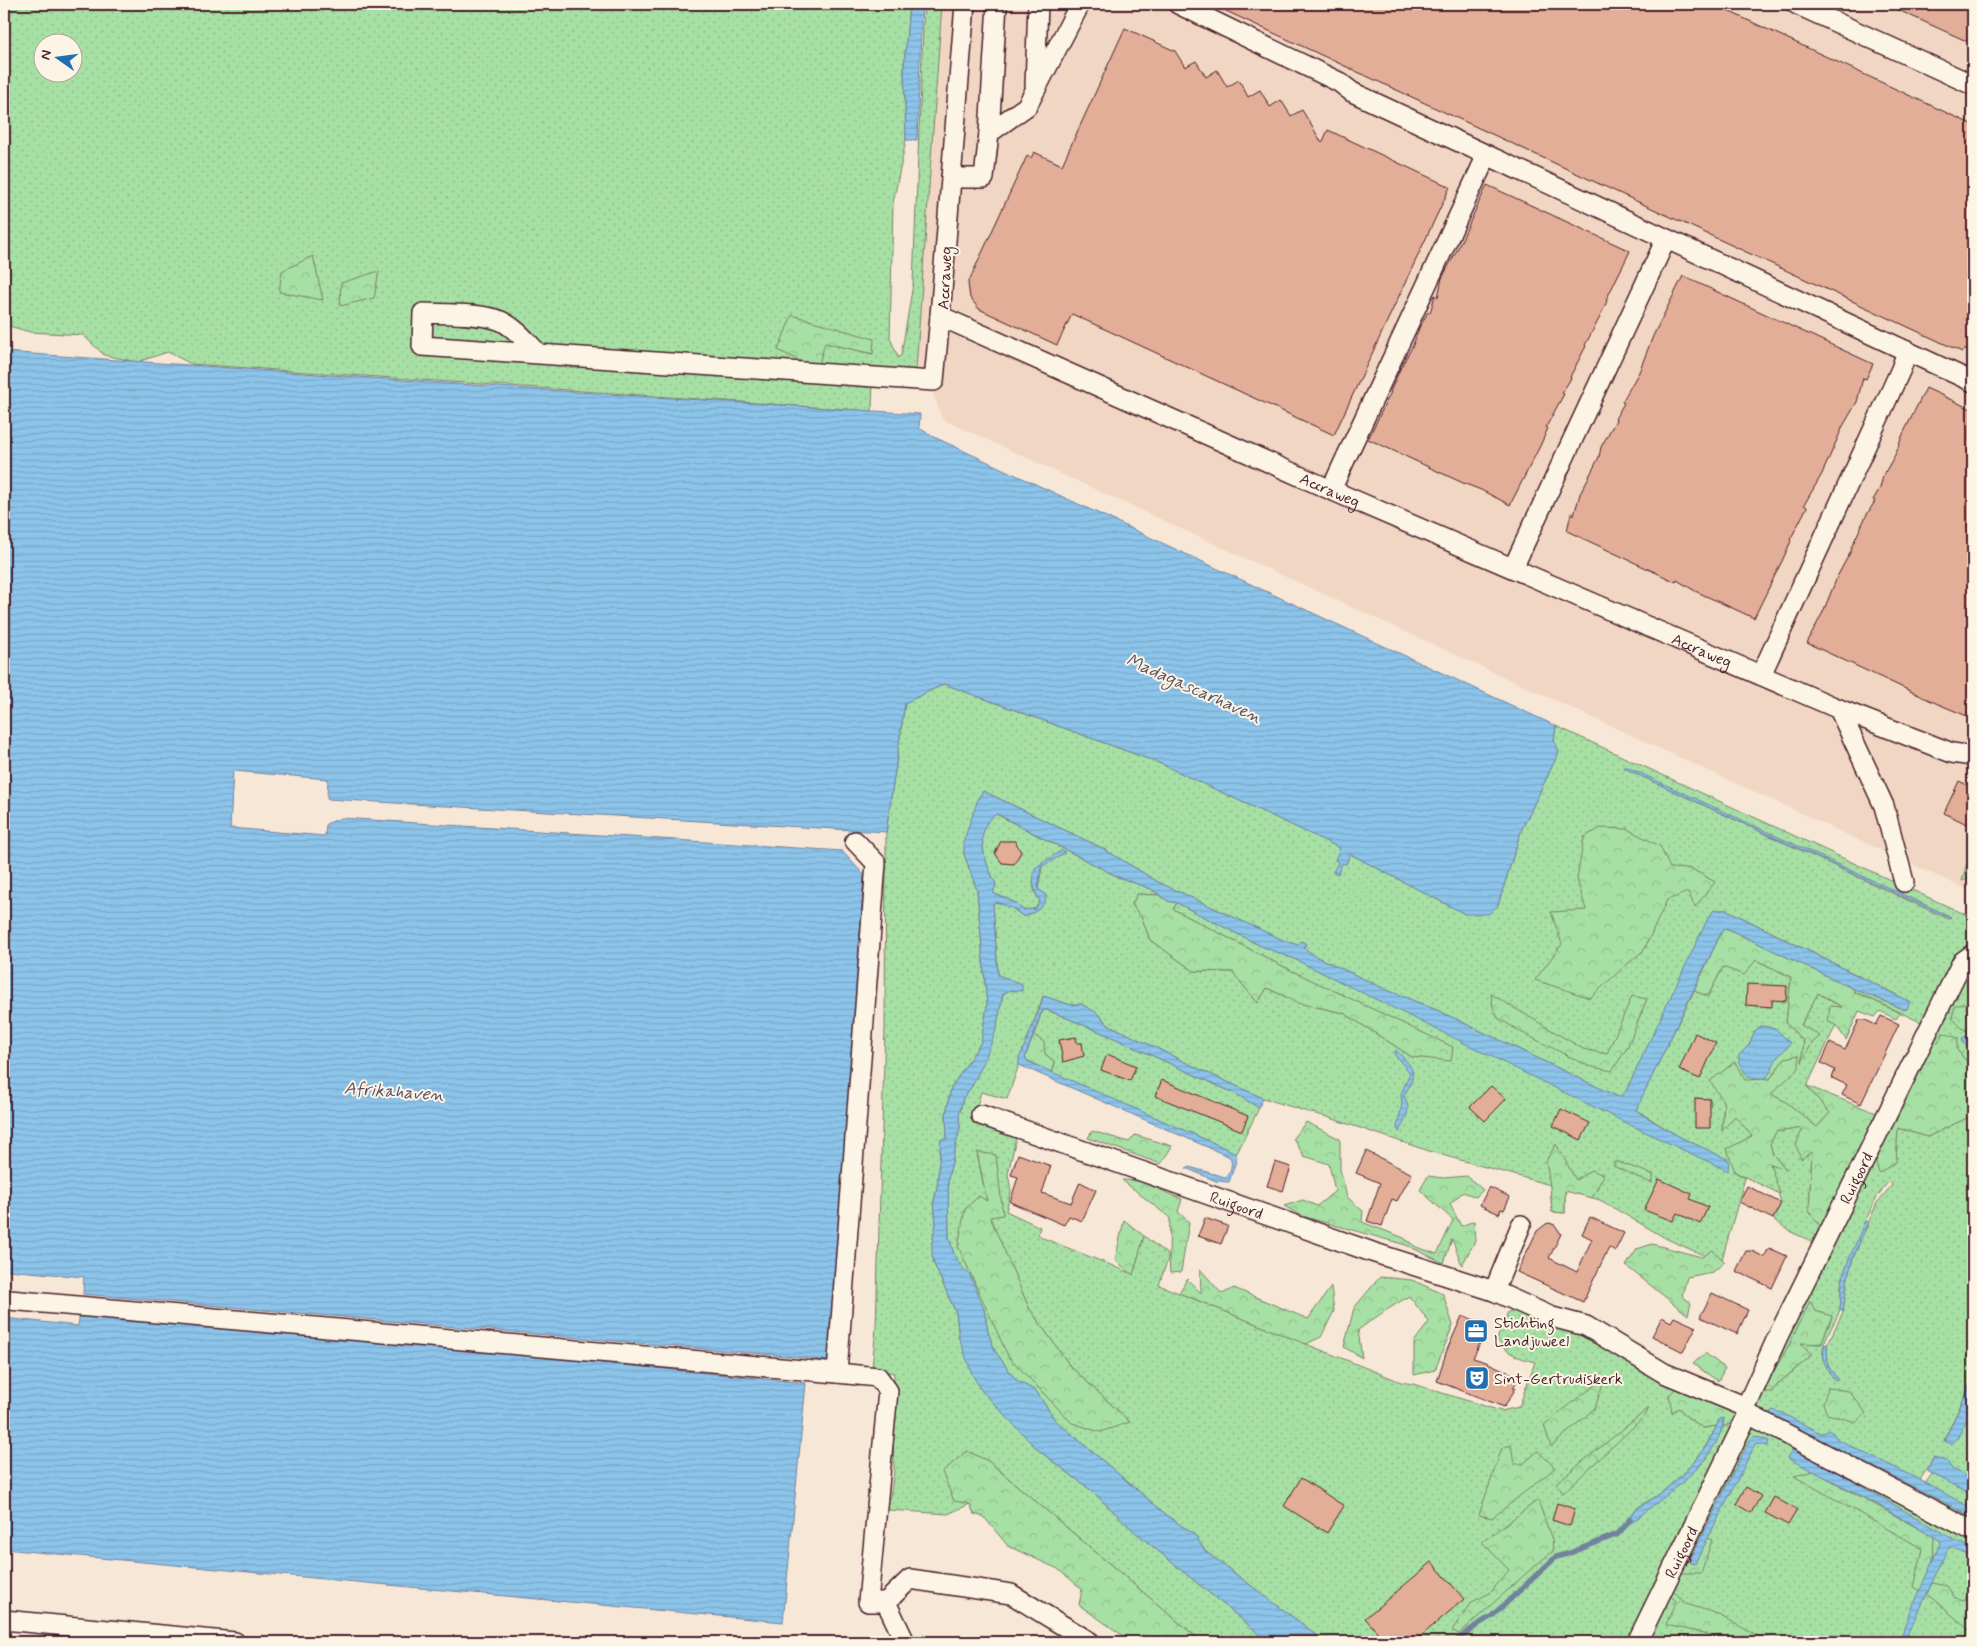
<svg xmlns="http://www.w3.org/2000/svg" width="1977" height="1646" viewBox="0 0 1977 1646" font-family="Mynerve,sans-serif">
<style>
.built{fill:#f1d6c3}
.grass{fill:url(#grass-dots);stroke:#788068;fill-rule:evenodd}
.forest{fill:url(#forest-crowns);stroke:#788068}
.water{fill:url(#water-rules);stroke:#72829e}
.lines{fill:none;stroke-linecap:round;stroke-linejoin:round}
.stream{stroke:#72829e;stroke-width:5.5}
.building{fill:#e3ae98;stroke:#4a1f2b}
.minor-casing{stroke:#4a1f2b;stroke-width:22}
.minor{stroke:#fcf5e5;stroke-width:19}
.labels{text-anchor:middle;stroke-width:4;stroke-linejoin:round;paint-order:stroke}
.street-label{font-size:16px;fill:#4a1f2b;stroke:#fcf5e5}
.poi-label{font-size:16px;fill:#4a1f2b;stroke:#fcf5e5;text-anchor:start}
.water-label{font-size:18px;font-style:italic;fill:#5e5164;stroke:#fcf5e5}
</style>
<defs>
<pattern id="grass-dots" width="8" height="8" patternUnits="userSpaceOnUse" patternTransform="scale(1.25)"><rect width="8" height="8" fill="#a7e0a4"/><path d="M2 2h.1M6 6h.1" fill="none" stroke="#91c08d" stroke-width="1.8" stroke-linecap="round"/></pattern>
<pattern id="forest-crowns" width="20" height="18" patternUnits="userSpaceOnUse" patternTransform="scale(1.25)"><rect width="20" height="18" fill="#a7e0a4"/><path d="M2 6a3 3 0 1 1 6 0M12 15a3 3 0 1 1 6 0" fill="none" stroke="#91c08d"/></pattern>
<pattern id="water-rules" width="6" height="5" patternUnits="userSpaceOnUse" patternTransform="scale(1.25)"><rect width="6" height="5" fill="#8cc4ea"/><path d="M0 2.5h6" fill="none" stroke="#7aa8c9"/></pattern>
</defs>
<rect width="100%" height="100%" fill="#f7e7d6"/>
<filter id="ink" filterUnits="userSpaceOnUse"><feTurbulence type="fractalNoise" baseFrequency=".02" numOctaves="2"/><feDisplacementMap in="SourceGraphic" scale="10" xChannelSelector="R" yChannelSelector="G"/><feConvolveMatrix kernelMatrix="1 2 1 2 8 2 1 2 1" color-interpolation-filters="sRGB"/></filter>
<g filter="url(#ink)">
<path class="built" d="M942 4H1973V877L1968 890 942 419 932 391 916 369Z"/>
<path class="grass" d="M4 4H909L904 67 906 140 893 203 890 338 898 357 901 356 913 284 924 4H942L916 369 902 371H873L872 411 191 364 168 352 137 362 104 355 83 335 30 332 9 326 4 330ZM42 42H72V72H42ZM793 316 873 354 825 343 778 350Z
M944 684 1159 763 1341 848 1335 860 1338 861 1337 874 1342 863 1346 864 1350 854 1465 914 1498 905 1521 831 1559 752 1554 740 1556 726 1973 918V939L1952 963 1923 1023 1853 991 1854 989 1905 1010 1909 1001 1727 910H1714L1626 1091 1621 1096H1616L1439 1011 1387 990 1315 956 1304 948 1306 944 1301 941 1299 946 1285 941 1160 883 1102 848 983 791 978 799 964 854 977 890 987 1006 981 1042 951 1088 946 1114 947 1139 941 1140 937 1188 934 1201 936 1224 932 1243 934 1264 956 1313 959 1338 1024 1433 1038 1450 1092 1491 1134 1531 1269 1642H1202L988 1461 966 1451 970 1504 948 1514 888 1510 894 1472 893 1429 894 1373 872 1369 876 1327 885 1028 886 832 905 703ZM1625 767 1951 917 1948 919 1643 777 1625 768Z
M996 814 1118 877 1151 889 1159 895 1137 894 1132 905 1142 918 1150 940 1194 971 1232 972 1258 1003 1267 988 1298 1003 1344 1013 1412 1057 1451 1060 1286 968 1173 909 1177 903 1261 946 1292 958 1728 1160 1680 1137 1636 1110 1639 1102 1694 991 1708 996 1723 967 1756 960 1791 977 1786 1023 1804 1042 1802 1060 1812 1043 1819 1036 1801 1025 1818 993 1843 1008 1830 1007 1836 1025 1807 1086 1830 1113 1817 1127 1786 1102 1770 1094 1798 1068 1785 1058 1770 1079 1745 1081 1724 1103 1722 1130 1735 1115 1753 1136 1735 1172 1745 1178 1721 1263 1667 1239 1600 1200 1565 1190V1213L1552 1212 1550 1185 1435 1153 1327 1117 1308 1112 1263 1098 1199 1069 1107 1024 1101 1016 1081 1004 1071 1005 1043 996 1007 1099 981 1092 974 1116 1017 1133 1008 1174 1011 1191 1006 1211 1040 1227 1038 1234 1043 1238 1133 1274 1144 1236 1169 1256 1159 1285 1401 1382 1413 1384 1501 1411 1519 1407 1535 1362C1521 1359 1505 1353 1497 1339L1508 1312 1516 1309 1570 1330 1677 1387 1672 1412 1679 1408 1686 1416 1703 1428 1717 1426C1702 1455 1687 1472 1662 1492 1649 1502 1634 1506 1626 1521L1634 1520 1683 1481 1706 1460 1723 1427 1737 1421 1629 1642H1326L1205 1551 1195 1535 1169 1517 1055 1420 1036 1391 1016 1380 995 1351 988 1332 984 1309 954 1254 949 1238 948 1178 960 1128 959 1115 963 1098 972 1086 996 1030 1003 994 1010 990 1017 991 1006 979 998 975 993 904 996 902 1012 908 1024 917 1039 909 1046 895 1038 889 1043 861C1034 877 1028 884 1040 901L1035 909 1023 910 1016 903 993 893 996 884C986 865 971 828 996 814ZM977 1153 1003 1214 989 1217 1029 1308 1070 1366 1129 1421 1008 1356 987 1202Z
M1973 850V877L1962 881 1966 866Z
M1973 980V1069L1957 1050 1928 1040 1959 985 1964 981Z
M1045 1009 1112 1037 1236 1094 1259 1108 1236 1155 1234 1152 1052 1073 1055 1062 1045 1054 1034 1035 1042 1011Z
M1973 1115V1379L1944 1440 1973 1407V1527L1758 1410 1756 1400 1875 1159 1898 1128 1927 1137ZM1889 1181 1892 1185 1877 1203 1853 1258 1848 1276 1843 1312 1827 1345 1828 1366 1838 1380C1829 1374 1825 1365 1823 1354 1821 1341 1835 1324 1839 1312 1842 1303 1840 1294 1841 1285 1844 1269 1851 1256 1857 1242 1867 1219 1872 1200 1889 1181ZM1810 1302 1815 1311 1832 1317 1821 1344 1801 1343 1811 1356 1780 1382 1771 1392 1789 1345ZM1934 1457 1946 1461 1932 1474 1925 1484 1920 1480Z
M1803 1128 1812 1151 1809 1211 1820 1226 1813 1242 1791 1232 1773 1219 1781 1203 1770 1164 1786 1169 1773 1155 1770 1144 1776 1132Z
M1755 1428 1973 1538V1642H1644L1747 1432Z"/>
<path class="forest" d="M313 256 323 300 279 292 282 271Z
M379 271 374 298 340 306 341 283Z
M792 315 874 339 873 354 825 343 819 364 802 362 778 350Z
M1601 828 1627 829 1660 846 1670 868 1692 869 1715 882 1695 907 1688 892 1667 900 1644 950 1624 967 1590 998 1535 980 1562 944 1551 912 1586 910 1577 879 1584 837Z
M1137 894 1159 895 1168 901 1177 903 1173 909 1286 968 1453 1047 1451 1061 1412 1057 1344 1013 1298 1003 1267 988 1258 1003 1232 972 1194 971 1150 940 1142 918 1132 905Z
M1726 928 1854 989 1853 991 1900 1013 1896 1019 1880 1011 1875 1017 1859 1011 1846 1040 1836 1025 1828 1022 1830 1006 1842 1007 1818 993 1801 1025 1820 1036 1812 1043 1802 1062 1804 1042 1786 1023 1791 977 1756 960 1744 975 1723 967 1708 996 1694 991 1721 933Z
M1491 994 1583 1049 1607 1054 1632 996 1647 999 1627 1048 1612 1071 1588 1066 1521 1032 1498 1018 1493 1007Z
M1966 1003 1973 1009V1033L1963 1029 1952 1018 1955 1006Z
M1943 1033 1958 1038 1957 1050 1973 1069V1115L1927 1137 1898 1128 1896 1162 1879 1173 1875 1159 1928 1040 1938 1043Z
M1034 1035 1044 1042 1045 1054 1055 1062 1052 1073 1026 1060 1025 1057Z
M1799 1055V1068L1771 1094 1786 1102 1817 1127 1830 1113 1807 1086 1879 1114 1830 1213 1820 1226 1809 1211 1812 1152 1801 1159 1796 1145 1803 1128 1776 1132 1770 1144 1773 1155 1787 1170 1770 1164 1780 1194 1735 1172 1727 1149 1752 1136 1735 1116 1722 1131 1724 1103 1710 1081 1735 1062 1745 1080 1770 1079 1785 1058Z
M1306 1122 1340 1139V1169L1347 1197 1363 1211 1362 1222 1404 1238 1416 1247 1437 1254 1453 1220 1420 1190 1428 1176 1443 1178 1467 1176 1483 1190 1476 1197 1463 1192 1450 1204 1461 1226 1474 1221 1475 1241 1462 1265 1452 1239 1444 1263 1406 1245 1302 1216 1284 1206 1303 1200 1317 1206 1335 1191 1329 1164 1304 1156 1293 1138Z
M1092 1131 1129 1142 1135 1135 1172 1146 1161 1164 1088 1138Z
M1556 1144 1576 1180 1591 1170 1604 1175 1592 1198 1565 1191V1213L1552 1212 1550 1186 1546 1161Z
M977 1152 996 1155 1003 1215 990 1217 1029 1308 1070 1366 1130 1422 1100 1432 1072 1423 1008 1356 958 1246 965 1209 979 1196 987 1201Z
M1616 1161 1654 1175 1651 1183 1613 1166Z
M1122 1180 1139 1181 1182 1199 1178 1212 1189 1222 1181 1272 1170 1273 1169 1256 1170 1218Z
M1124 1220 1144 1236 1133 1275 1115 1260Z
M1652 1244 1702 1257 1713 1250 1725 1262 1713 1272 1687 1277 1682 1296 1691 1303 1688 1315 1626 1266 1637 1249Z
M1200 1269 1222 1294 1234 1288 1308 1319 1331 1287 1334 1311 1321 1337 1306 1344 1179 1293 1187 1279 1201 1293Z
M1380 1277 1412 1280 1443 1294 1453 1325 1435 1370 1414 1375V1342L1429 1322 1409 1296 1382 1313 1358 1330 1362 1358 1344 1347 1354 1308Z
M1810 1301 1815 1311 1832 1316 1821 1344 1801 1343 1812 1355 1780 1382 1771 1392H1762L1789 1345Z
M1705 1353 1725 1368 1718 1381 1693 1364Z
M1605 1377 1595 1408 1551 1447 1544 1425Z
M1677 1387C1687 1391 1732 1409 1737 1415V1421L1723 1427 1724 1418 1719 1419 1717 1426 1703 1428 1686 1416 1679 1408 1672 1412 1669 1395Z
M1828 1388 1849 1391 1866 1413 1856 1422 1827 1414 1823 1403Z
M1649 1408 1645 1416 1563 1493 1556 1483Z
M1511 1445 1514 1464H1523L1538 1451 1555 1468 1492 1518 1479 1515 1502 1448Z
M967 1451 988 1461 1202 1642H1132L1079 1605 1082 1589 1058 1569 1008 1546 984 1517 974 1514 970 1504 954 1501 942 1472Z
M1814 1471 1934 1537 1933 1564 1921 1591 1914 1587 1923 1549 1794 1476Z
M1538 1500 1552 1540 1553 1551 1531 1569 1459 1634 1452 1630 1472 1602 1490 1593 1509 1570 1482 1542Z
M1700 1534 1712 1540 1701 1573H1680Z
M1932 1583 1947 1586 1955 1598 1965 1600 1971 1583H1973V1633L1927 1594Z
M1673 1590 1686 1604 1715 1613 1769 1642H1724L1708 1634 1666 1625 1676 1601 1669 1595Z"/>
<path class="water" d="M909 4H922L917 140H906L904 67Z
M4 352 514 388 920 414 919 428 934 437 1556 726 1554 740 1559 752 1521 831 1498 905 1489 914H1465L1350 854 1346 864 1342 863 1338 874 1333 872 1338 862 1335 860 1340 848 1159 763 944 684 905 703 886 832 327 799 328 779 233 771 230 828 325 836 326 824 341 818 842 851 864 875 831 1362 809 1358 83 1294 84 1277 8 1270 4 1305Z
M1625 766 1947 915 1951 919 1643 777 1624 768Z
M983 791 1102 848 1160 883 1285 941 1298 945 1301 941 1306 944 1304 948 1315 956 1387 990 1439 1011 1616 1096H1621L1626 1091 1708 918 1714 910H1727L1910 1002 1907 1009H1903L1854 989 1726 928 1721 933 1636 1110 1643 1115 1680 1137 1729 1160 1728 1171 1628 1124 1292 958 1261 946 1177 903 1168 901 1151 889 1118 877 997 814C971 827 986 866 996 884L993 893 1016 903 1023 910 1035 909 1040 901C1033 890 1032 881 1035 868L1062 850 1065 853 1041 867 1038 889 1046 895C1046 908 1034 912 1024 917L1012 908 996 902 993 904 998 975 1022 984V991L1010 990 1003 994 996 1030 983 1064 972 1086 963 1098 959 1115 960 1128 948 1178 949 1238 954 1254 961 1266 969 1274 975 1287 984 1309 988 1332 995 1351 1016 1380 1036 1391 1055 1420 1169 1517 1195 1535 1205 1551 1326 1642H1269L1134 1531 1092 1491 1038 1450 981 1390 972 1374 959 1338 956 1313 934 1264 932 1255V1243L936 1224 934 1201 937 1188 941 1139H947L946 1114 951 1088 981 1042 987 1006 977 890 964 854V840L978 799Z
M1043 996 1071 1005 1081 1004 1096 1012 1107 1024 1199 1069 1263 1098 1259 1108 1236 1094 1112 1037 1048 1010 1042 1011 1025 1057 1027 1061 1234 1152 1237 1158 1229 1182 1216 1181 1186 1168 1189 1167 1225 1177C1231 1173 1233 1163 1230 1157L1019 1065V1059L1041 1005Z
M1761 1026 1775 1028 1790 1043C1787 1049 1781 1052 1777 1058 1768 1074 1771 1083 1748 1077L1739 1063V1055L1749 1045 1755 1031Z
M1967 1036 1973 1037V1050L1963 1043 1962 1038Z
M1396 1050C1415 1070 1418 1071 1404 1096 1412 1110 1406 1118 1399 1132L1397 1128 1402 1104 1401 1094 1410 1073 1394 1054Z
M1864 1222H1868L1853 1258 1848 1276 1843 1312 1840 1310C1841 1296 1841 1283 1845 1270 1850 1254 1859 1239 1864 1222Z
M80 1311 806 1383 783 1622 4 1549V1318L78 1326Z
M1827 1344 1828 1366 1838 1380 1835 1381C1826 1370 1822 1360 1824 1345Z
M1973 1379V1407L1958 1437 1952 1444 1944 1441Z
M1772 1410 1782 1413 1820 1433H1824L1828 1430 1833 1433 1837 1439 1920 1480 1973 1509V1517L1773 1416 1770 1413Z
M1724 1418C1719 1462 1666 1494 1634 1521H1626C1636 1506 1648 1503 1662 1492 1687 1472 1709 1450 1719 1419Z
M1755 1436 1769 1441 1767 1446 1758 1444 1755 1445 1695 1564 1691 1563V1558L1749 1441Z
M1792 1450 1823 1464 1973 1550V1558L1951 1547 1947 1550 1920 1609 1904 1640 1900 1637 1941 1541 1864 1497 1787 1458Z
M1934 1457 1947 1461 1952 1469 1973 1480V1495L1927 1471Z"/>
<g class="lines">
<path class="stream" d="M1455 1642 1477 1625 1492 1616 1556 1557 1570 1553 1618 1534 1630 1520"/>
</g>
<path class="building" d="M1211 4H1713L1973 125V354L1964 349 1962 352Z
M1885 4H1973V44Z
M1125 28 1175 51 1185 67 1196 61 1206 77 1217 70 1227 87 1239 80 1248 97 1260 90 1270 107 1281 100 1291 116 1302 110 1322 143 1328 130 1450 187 1334 435 1072 314 1057 345 979 309 970 298 968 283 1027 156 1031 158 1034 152 1062 165Z
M1487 185 1630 251 1606 300 1607 301 1599 319 1585 345 1586 346 1570 377 1571 378 1562 393 1564 394 1546 427 1548 428 1540 446 1510 505 1481 490 1463 483 1368 439 1391 392H1390L1400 369 1413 345 1419 328 1428 312 1430 313 1435 295 1438 297 1442 278 1457 250Z
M1683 276 1873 364 1866 379 1863 378 1857 402 1843 426 1822 474 1804 505 1807 507 1790 540 1791 541 1783 559 1754 618 1695 591 1677 580 1676 582 1567 531 1571 513 1574 515 1580 494 1599 457 1601 447 1616 420 1615 419 1624 403 1622 402 1639 372 1653 336Z
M1926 388 1973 410V717L1968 714 1967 716 1938 704 1807 643 1823 612 1838 575 1852 549 1851 548 1866 516 1875 501 1873 500 1880 488 1883 476 1896 453 1903 434Z
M1959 781 1973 788V827L1944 813Z
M1001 841H1015L1021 852 1014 864 1002 863 995 853Z
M1747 984 1787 986 1786 1001 1772 1000V1007L1746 1005Z
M1881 1016 1899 1024 1861 1104 1842 1095 1847 1085 1832 1078 1835 1070 1821 1063 1830 1043 1845 1050 1859 1020H1865L1876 1025Z
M1695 1033 1716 1043 1700 1079 1679 1070Z
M1076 1037 1077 1043H1082L1084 1056 1063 1062 1059 1040Z
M1107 1054 1136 1066 1130 1081 1101 1070Z
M1162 1080 1248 1116 1242 1131 1155 1096Z
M1491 1086 1506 1099 1485 1121 1470 1107Z
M1695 1098 1710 1099V1128H1695Z
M1561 1109 1590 1123 1581 1140 1553 1126Z
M1366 1151 1412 1174 1397 1201 1392 1199 1382 1226 1367 1221 1380 1183 1356 1173Z
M1018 1154 1051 1166 1042 1193 1071 1203 1080 1182 1096 1190 1082 1221 1069 1216 1064 1225 1010 1202 1018 1177 1011 1175Z
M1275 1162 1291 1167 1283 1191 1267 1186Z
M1659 1179 1692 1194 1690 1199 1708 1207 1700 1224 1677 1213 1673 1221 1644 1210Z
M1747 1186 1781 1203 1773 1219 1739 1202Z
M1489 1187 1510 1197 1504 1210 1501 1209 1499 1214 1480 1205Z
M1590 1217 1624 1233 1615 1251 1609 1247 1583 1302 1517 1272 1537 1231 1546 1224 1549 1223 1555 1225 1561 1234 1549 1258 1577 1272 1592 1239 1582 1234Z
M1205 1218 1228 1226 1221 1244 1198 1236Z
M1769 1248 1787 1256 1772 1288 1736 1271 1746 1251H1752L1764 1257Z
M1712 1293 1748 1310 1737 1334 1700 1317Z
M1462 1316 1488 1326 1473 1358 1486 1362 1519 1377 1513 1388H1516L1504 1407 1437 1381 1447 1350Z
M1662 1317 1671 1322 1674 1317 1696 1327 1683 1352 1652 1336Z
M1301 1478 1344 1506 1327 1533 1284 1506Z
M1746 1487 1761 1496 1751 1513 1736 1504Z
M1774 1497 1797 1510 1788 1525 1765 1513Z
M1557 1503 1575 1509 1570 1526 1552 1520Z
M1432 1562 1464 1599 1414 1642H1386L1365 1618Z"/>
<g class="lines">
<defs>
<g id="minor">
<path id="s1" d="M965 4 940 316 1331 490 1839 709 1884 806 1904 882"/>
<path d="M1178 4 1339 82 1352 92 1487 155"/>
<path d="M1796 4 1973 85"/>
<path d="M1035 85 1038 4"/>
<path d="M989 133 997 4"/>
<path d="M951 178H984L989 133 1027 106 1080 4"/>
<path d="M539 354C528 343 516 328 501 321 483 313 444 314 423 313L422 346 918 380 934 381 940 316"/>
<path d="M1331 490 1487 155 1973 382"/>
<path d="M1513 568 1666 239"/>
<path d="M1761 675 1901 369 1907 351"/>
<path d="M1839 709 1952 753 1973 756"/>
<path id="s2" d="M981 1115 1372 1252 1494 1291 1552 1317 1586 1326 1664 1373 1746 1407"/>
<path d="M1494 1291 1521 1225"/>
<path d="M9 1300 837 1373 876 863 855 841"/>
<path d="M837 1373 878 1377 888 1391 868 1602H886"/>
<path d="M1748 1414 1973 1531"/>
<path d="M4 1620 235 1642"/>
<path d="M905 1642 886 1602 910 1579 1011 1594 1090 1642"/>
<path id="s3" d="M1637 1642 1748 1414 1746 1407 1778 1336 1962 962 1973 954"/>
</g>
</defs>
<use href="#minor" class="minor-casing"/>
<use href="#minor" class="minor"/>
</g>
</g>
<defs>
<symbol id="office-square" viewBox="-11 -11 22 22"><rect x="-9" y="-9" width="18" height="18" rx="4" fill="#1f6fb2" stroke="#fcf5e5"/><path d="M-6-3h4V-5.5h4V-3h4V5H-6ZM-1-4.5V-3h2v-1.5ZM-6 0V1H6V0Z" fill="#fff"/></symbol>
<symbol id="theatre-square" viewBox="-11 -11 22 22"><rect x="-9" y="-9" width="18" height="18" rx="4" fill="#1f6fb2" stroke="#fcf5e5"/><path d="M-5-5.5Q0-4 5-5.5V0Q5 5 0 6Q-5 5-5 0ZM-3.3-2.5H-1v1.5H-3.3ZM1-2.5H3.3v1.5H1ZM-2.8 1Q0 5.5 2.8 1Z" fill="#fff"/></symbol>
</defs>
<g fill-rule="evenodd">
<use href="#office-square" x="1462" y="1317" width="28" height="28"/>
<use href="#theatre-square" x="1463" y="1364" width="28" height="28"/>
</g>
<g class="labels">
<g class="street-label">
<text transform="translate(944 278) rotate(-87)" y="6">Accraweg</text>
<text dy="6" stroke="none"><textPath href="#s1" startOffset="740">Accraweg</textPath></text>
<text dy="6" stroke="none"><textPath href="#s1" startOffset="1145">Accraweg</textPath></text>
<text dy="6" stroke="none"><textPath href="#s3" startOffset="515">Ruigoord</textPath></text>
<text dy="6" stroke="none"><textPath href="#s2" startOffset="271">Ruigoord</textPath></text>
<text dy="6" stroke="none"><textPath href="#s3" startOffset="100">Ruigoord</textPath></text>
</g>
<g class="poi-label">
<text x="1494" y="1328">Stichting<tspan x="1494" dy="18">Landjuweel</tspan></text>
<text x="1494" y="1384">Sint-Gertrudiskerk</text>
</g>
<g class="water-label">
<text transform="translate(1194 688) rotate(24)" y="6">Madagascarhaven</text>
<text transform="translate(394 1091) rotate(4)" y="6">Afrikahaven</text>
</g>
</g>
<rect width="1977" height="1646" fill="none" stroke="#fcf5e5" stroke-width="20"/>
<rect x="10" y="10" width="1957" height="1626" fill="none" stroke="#4a1f2b" stroke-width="2" filter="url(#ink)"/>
<g transform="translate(58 58) rotate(284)"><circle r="24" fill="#fcf5e5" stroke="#b59f9b"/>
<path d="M0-4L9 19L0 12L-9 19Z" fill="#1f6fb2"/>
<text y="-8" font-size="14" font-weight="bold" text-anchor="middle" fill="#4a1f2b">N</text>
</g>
</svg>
